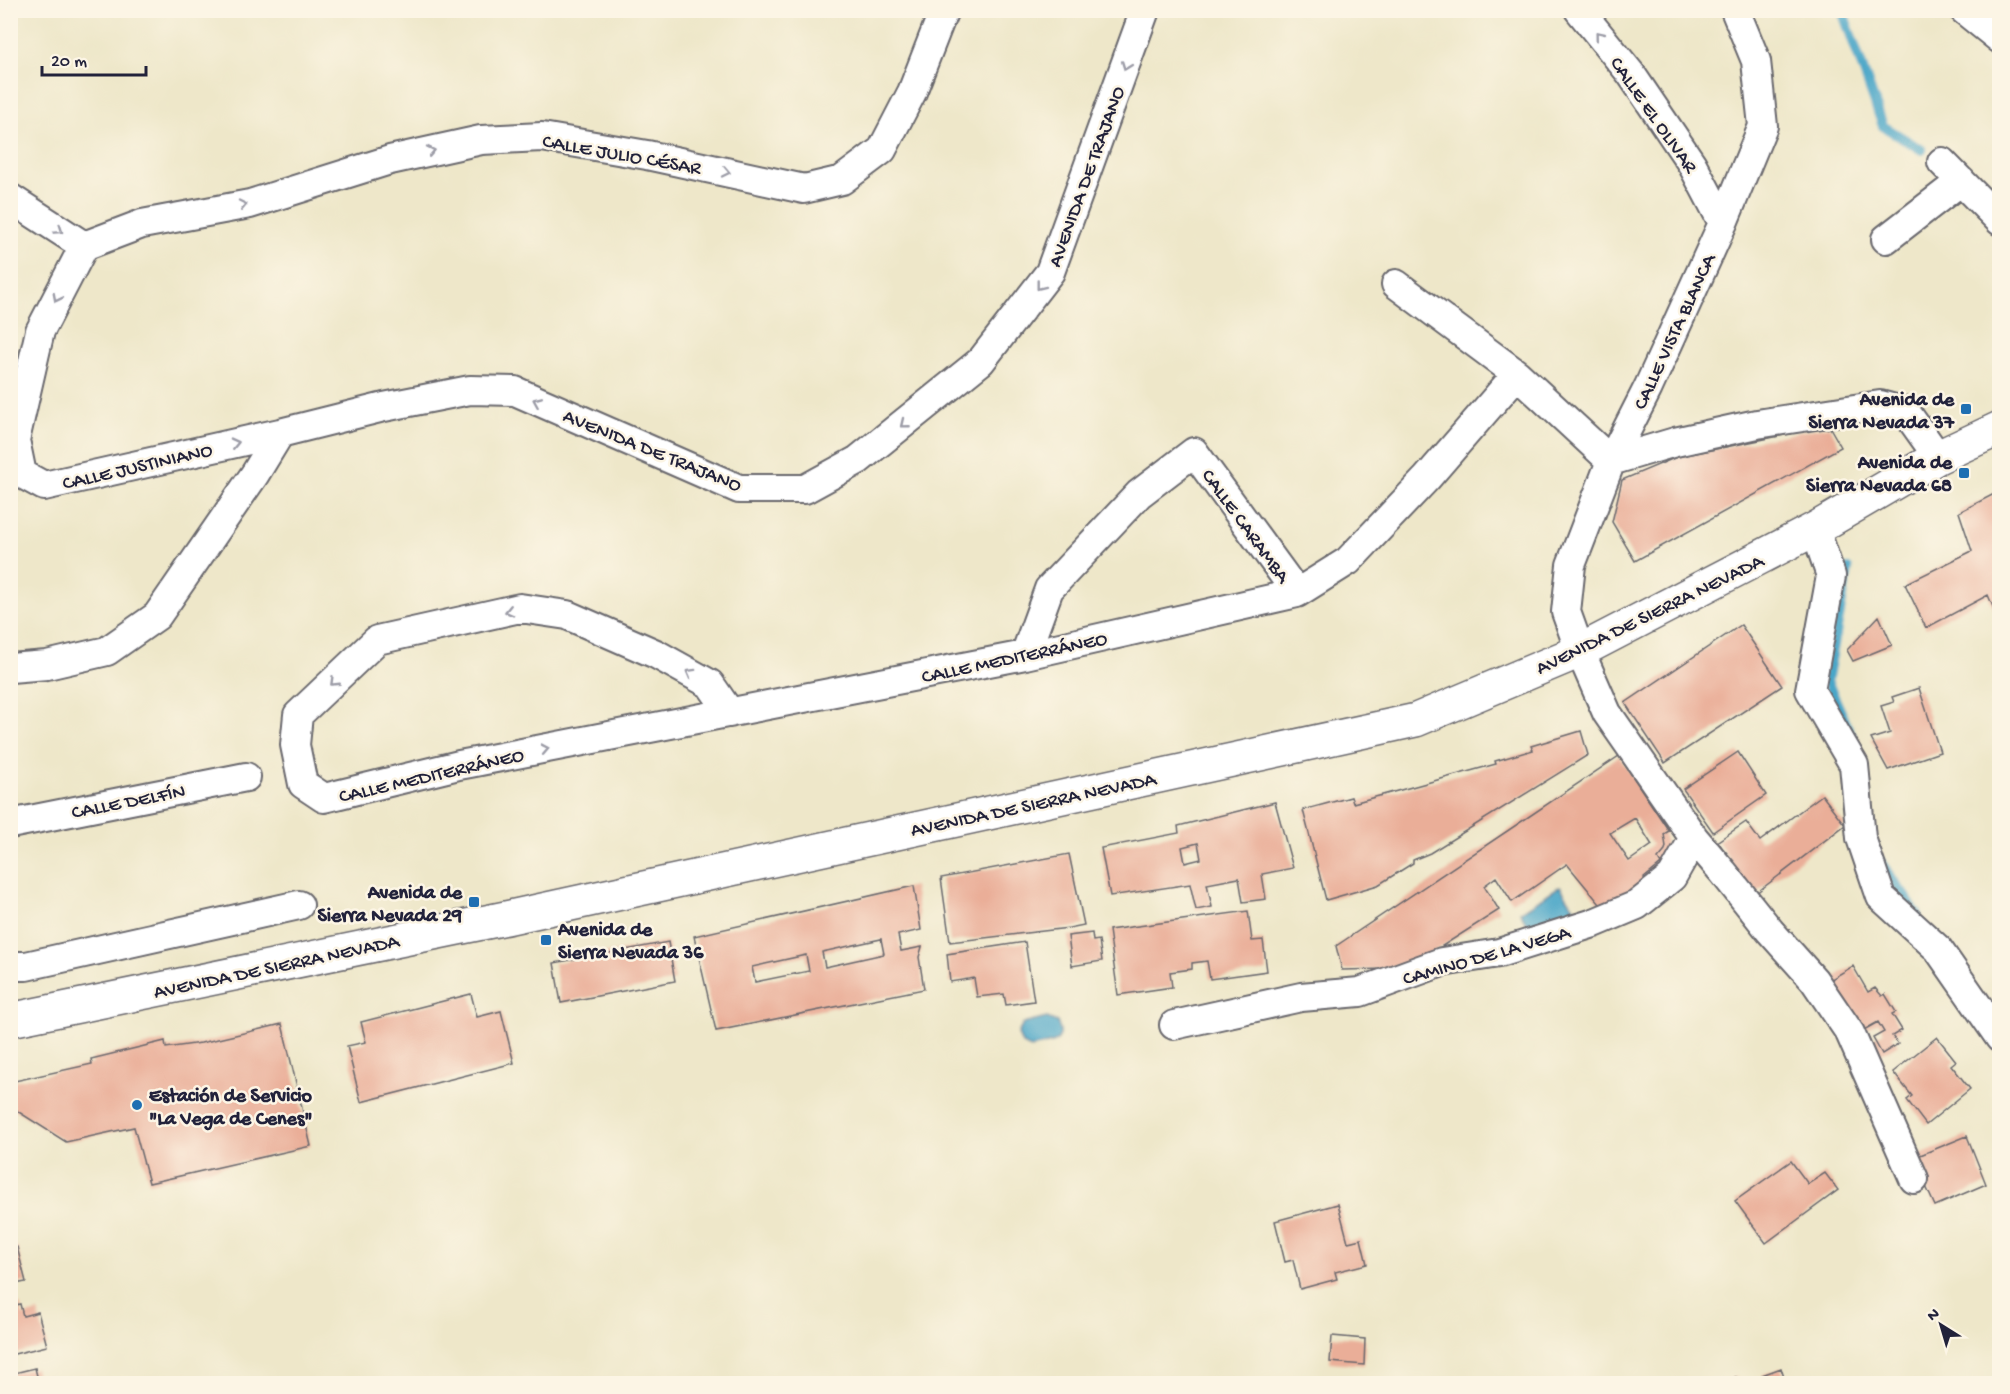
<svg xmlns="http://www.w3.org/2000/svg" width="2010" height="1394" viewBox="0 0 2010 1394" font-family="'Gochi Hand',sans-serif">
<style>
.water{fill:#4aa6c8;stroke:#366482;stroke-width:1.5}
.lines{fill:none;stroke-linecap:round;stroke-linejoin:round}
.stream{stroke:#4aa6c8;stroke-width:10}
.building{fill:#eaae98;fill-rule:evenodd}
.minor-casing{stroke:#69676d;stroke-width:32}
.tertiary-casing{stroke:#69676d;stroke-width:36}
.minor{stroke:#fff;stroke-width:28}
.tertiary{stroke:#fff;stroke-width:33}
.oneway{stroke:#9c9ca7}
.poi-dot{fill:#1f6fb2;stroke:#fcf5e5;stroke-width:2}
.labels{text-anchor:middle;stroke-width:5;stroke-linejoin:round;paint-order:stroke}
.street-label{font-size:20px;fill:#22223b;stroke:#fcf5e5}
.poi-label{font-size:20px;font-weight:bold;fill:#22223b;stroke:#fcf5e5;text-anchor:end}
</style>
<rect width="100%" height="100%" fill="#fcf5e5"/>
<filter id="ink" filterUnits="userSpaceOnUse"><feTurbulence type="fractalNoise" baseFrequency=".0167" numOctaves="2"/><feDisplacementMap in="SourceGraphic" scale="12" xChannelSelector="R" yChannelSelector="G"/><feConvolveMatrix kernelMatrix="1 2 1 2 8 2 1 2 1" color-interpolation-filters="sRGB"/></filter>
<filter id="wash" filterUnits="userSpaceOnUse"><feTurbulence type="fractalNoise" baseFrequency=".008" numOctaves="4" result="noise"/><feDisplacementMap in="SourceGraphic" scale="24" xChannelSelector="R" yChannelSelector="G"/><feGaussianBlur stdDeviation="1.35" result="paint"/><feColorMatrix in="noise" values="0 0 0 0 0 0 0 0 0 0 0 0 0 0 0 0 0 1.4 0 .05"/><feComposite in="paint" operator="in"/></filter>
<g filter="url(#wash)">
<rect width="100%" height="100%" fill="#eee7c9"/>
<path class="water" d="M1560 886 1579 915 1529 927 1520 912Z
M1047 1018 1057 1022C1061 1030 1062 1036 1055 1042L1031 1048 1022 1044 1018 1034 1023 1024Z"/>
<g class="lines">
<path class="stream" d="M1842 10 1883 126 1922 150
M1848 569 1827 681 1851 735
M1881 863 1917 914"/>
</g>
<g id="blocks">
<path class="building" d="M1829 426 1841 447 1635 561 1612 522 1622 480 1677 457Z
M2000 491V623L1988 595 1926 628 1905 584 1972 551 1959 512Z
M1879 616 1892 645 1853 661 1847 650Z
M1741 625 1782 686 1665 763 1625 703Z
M1919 688 1940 752 1888 770 1871 739 1890 733 1881 706 1894 702 1892 697Z
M1581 731 1588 755 1430 853 1413 860V863L1378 885 1326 900 1303 810 1351 797 1353 803 1496 764 1495 761 1533 750 1531 746Z
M1738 752 1766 795 1713 832 1683 789Z
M1619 756 1669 831 1664 834 1666 847 1664 852 1658 859 1661 864 1644 878 1647 882 1604 909 1567 864 1512 902 1496 877 1484 886 1499 910 1425 957 1387 969 1342 970 1336 946ZM1635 818 1652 845 1629 861 1610 833Z
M1822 795 1845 825 1751 897 1718 841 1746 822 1760 841Z
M1275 802 1293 868 1262 874 1266 899 1243 902 1239 878 1207 884 1212 907 1196 910 1190 884 1110 896 1101 848 1179 833 1178 826ZM1198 843 1201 859 1185 863 1182 847Z
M1069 854 1084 925 1069 928 950 942 941 878Z
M914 886 921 930 898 935 901 951 922 947 919 957 924 989 716 1031 694 936ZM881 939 884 954 825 967 822 952ZM806 955 809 971 755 982 752 967Z
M1248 911 1252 941 1263 940 1267 971 1210 979 1207 961 1192 963V969L1170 972 1172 987 1118 995 1109 930Z
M1092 933 1093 941 1099 940 1102 961 1072 966 1068 936Z
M668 942 675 981 561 1003 554 963Z
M1025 942 1034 1001 1006 1005 1004 994 977 997 974 978 950 982 947 954Z
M1853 966 1868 992 1875 988 1882 996 1885 994 1896 1012 1892 1014 1902 1030 1892 1036 1898 1044 1882 1054 1873 1038 1884 1032 1878 1022 1855 1035 1828 981Z
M471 994 477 1017 501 1011 514 1063 361 1102 347 1046 366 1042 361 1022Z
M282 1024 311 1146 149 1183 134 1127 66 1142 14 1109 10 1082 92 1064 91 1059 165 1041 166 1048 201 1043Z
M1937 1037 1956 1061 1951 1065 1970 1089 1926 1125 1907 1100 1912 1096 1893 1072Z
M1967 1136 1986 1184 1935 1206 1913 1158Z
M1791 1161 1808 1184 1825 1173 1838 1190 1766 1243 1735 1201Z
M1338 1204 1348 1242 1361 1239 1367 1264 1335 1272 1337 1279 1300 1289 1293 1260 1285 1262 1275 1221Z
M17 1247 26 1282 10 1285V1248Z
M20 1304 23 1316 38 1312 47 1346 10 1355V1306Z
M1332 1336 1365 1339 1364 1365 1330 1362Z
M35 1368 39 1384H10V1374Z
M1781 1368 1786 1384H1765L1762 1375Z
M1736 1377 1738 1384H1718V1383Z"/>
</g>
</g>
<g filter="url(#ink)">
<use href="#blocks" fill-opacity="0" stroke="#69676d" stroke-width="1.5"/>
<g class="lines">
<defs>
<path id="minor" d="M1579 10 1631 74 1692 164 1723 223
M1964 10 2000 39
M1942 162 2000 221
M10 198 84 246 142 224 250 204 390 160 481 140 542 137 647 155 804 189 842 180 882 150 912 92 944 10
M1886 239 1961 181
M84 246 40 331 15 440 22 474 44 486 280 433
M1396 284 1517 374 1611 461 1675 442 1757 424 1880 405 1906 412 1938 457
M1815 529 1831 576 1810 690 1854 765 1861 838 1881 897 1938 949 2000 1038
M1025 655 1049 589 1139 494 1194 452 1297 593
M10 668 47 665 107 651 157 616 255 474 280 433 384 407 470 390 515 391 739 489H805L858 460 981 361 1050 272 1145 10
M730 713 710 684 656 654 567 615 520 608 377 640 298 715 295 745 303 784 324 798 459 765 470 763 1025 655 1297 593 1348 561 1427 478 1517 374
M10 824 246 777
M1694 838 1723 872 1770 931 1814 980 1850 1033 1914 1179
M10 966H26L299 905
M1174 1025 1301 997 1360 992 1442 962 1499 953 1594 923 1637 905 1672 877 1694 838 1607 713 1580 651 1566 612 1571 565 1611 461 1648 388 1723 223 1763 126 1756 61 1735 10"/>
<path id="tertiary" d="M10 1020 506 918 1416 720 1580 651 1815 529 1938 457 2000 428"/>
</defs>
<use href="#minor" class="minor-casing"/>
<use href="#tertiary" class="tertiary-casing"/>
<use href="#minor" class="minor"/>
<use href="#tertiary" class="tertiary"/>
</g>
<defs><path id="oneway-chevron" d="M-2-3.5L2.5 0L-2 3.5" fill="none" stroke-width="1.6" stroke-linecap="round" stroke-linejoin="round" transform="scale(1.5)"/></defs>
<g class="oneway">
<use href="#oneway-chevron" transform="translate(1599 35) rotate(-129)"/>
<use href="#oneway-chevron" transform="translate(1126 66) rotate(110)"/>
<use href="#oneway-chevron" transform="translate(431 151) rotate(-12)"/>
<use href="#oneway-chevron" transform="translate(726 172) rotate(12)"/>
<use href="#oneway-chevron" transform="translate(243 205) rotate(-12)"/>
<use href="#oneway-chevron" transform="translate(59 230) rotate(34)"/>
<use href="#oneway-chevron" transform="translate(1040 286) rotate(128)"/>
<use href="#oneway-chevron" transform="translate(57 298) rotate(117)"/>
<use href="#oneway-chevron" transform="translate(537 401) rotate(-157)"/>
<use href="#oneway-chevron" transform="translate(904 424) rotate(141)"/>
<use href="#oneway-chevron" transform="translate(235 443) rotate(-13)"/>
<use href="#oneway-chevron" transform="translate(509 611) rotate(167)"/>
<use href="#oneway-chevron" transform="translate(690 673) rotate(-151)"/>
<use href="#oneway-chevron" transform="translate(334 682) rotate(136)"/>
<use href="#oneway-chevron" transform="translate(545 749) rotate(-11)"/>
</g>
</g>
<g class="poi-dot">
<rect x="1960" y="403" width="12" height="12" rx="3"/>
<rect x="1958" y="467" width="12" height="12" rx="3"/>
<rect x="468" y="896" width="12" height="12" rx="3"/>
<rect x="540" y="934" width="12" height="12" rx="3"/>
<circle cx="137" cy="1105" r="6"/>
</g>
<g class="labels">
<g class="street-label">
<text transform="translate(1655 114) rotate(55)" y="7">CALLE EL OLIVAR</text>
<text transform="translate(622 153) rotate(10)" y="7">CALLE JULIO CÉSAR</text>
<text transform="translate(1085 176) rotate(-70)" y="7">AVENIDA DE TRAJANO</text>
<text transform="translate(1673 331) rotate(-65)" y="7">CALLE VISTA BLANCA</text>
<text transform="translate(653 449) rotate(22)" y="7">AVENIDA DE TRAJANO</text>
<text transform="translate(137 465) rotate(-13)" y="7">CALLE JUSTINIANO</text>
<text transform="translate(1247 525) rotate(54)" y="7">CALLE CARAMBA</text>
<text transform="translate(1649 613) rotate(-26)" y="7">AVENIDA DE SIERRA NEVADA</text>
<text transform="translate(1014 656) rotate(-12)" y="7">CALLE MEDITERRÁNEO</text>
<text transform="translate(431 774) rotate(-13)" y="7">CALLE MEDITERRÁNEO</text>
<text transform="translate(128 800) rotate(-11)" y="7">CALLE DELFÍN</text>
<text transform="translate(1033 803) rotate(-12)" y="7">AVENIDA DE SIERRA NEVADA</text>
<text transform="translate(1486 954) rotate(-16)" y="7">CAMINO DE LA VEGA</text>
<text transform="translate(276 965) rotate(-12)" y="7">AVENIDA DE SIERRA NEVADA</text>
</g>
<g class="poi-label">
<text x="1954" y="405">Avenida de<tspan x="1954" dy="23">Sierra Nevada 37</tspan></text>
<text x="1952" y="468">Avenida de<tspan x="1952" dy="23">Sierra Nevada 68</tspan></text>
<text x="462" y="898">Avenida de<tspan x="462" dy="23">Sierra Nevada 29</tspan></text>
<text x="558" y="935" text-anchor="start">Avenida de<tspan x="558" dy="23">Sierra Nevada 36</tspan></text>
<text x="149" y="1101" text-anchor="start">Estación de Servicio<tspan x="149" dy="23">"La Vega de Cenes"</tspan></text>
</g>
</g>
<rect width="2010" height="1394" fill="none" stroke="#fcf5e5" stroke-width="36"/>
<g transform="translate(1941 1325) rotate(323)" stroke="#fcf5e5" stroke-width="4.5" paint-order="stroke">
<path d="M0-4.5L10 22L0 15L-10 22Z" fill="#22223b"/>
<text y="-9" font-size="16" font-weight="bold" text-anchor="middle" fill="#22223b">N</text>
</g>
<path d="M42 66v9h104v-9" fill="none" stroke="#22223b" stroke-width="3"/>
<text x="51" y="66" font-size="18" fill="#22223b" stroke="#fcf5e5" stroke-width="4.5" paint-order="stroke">20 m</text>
</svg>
